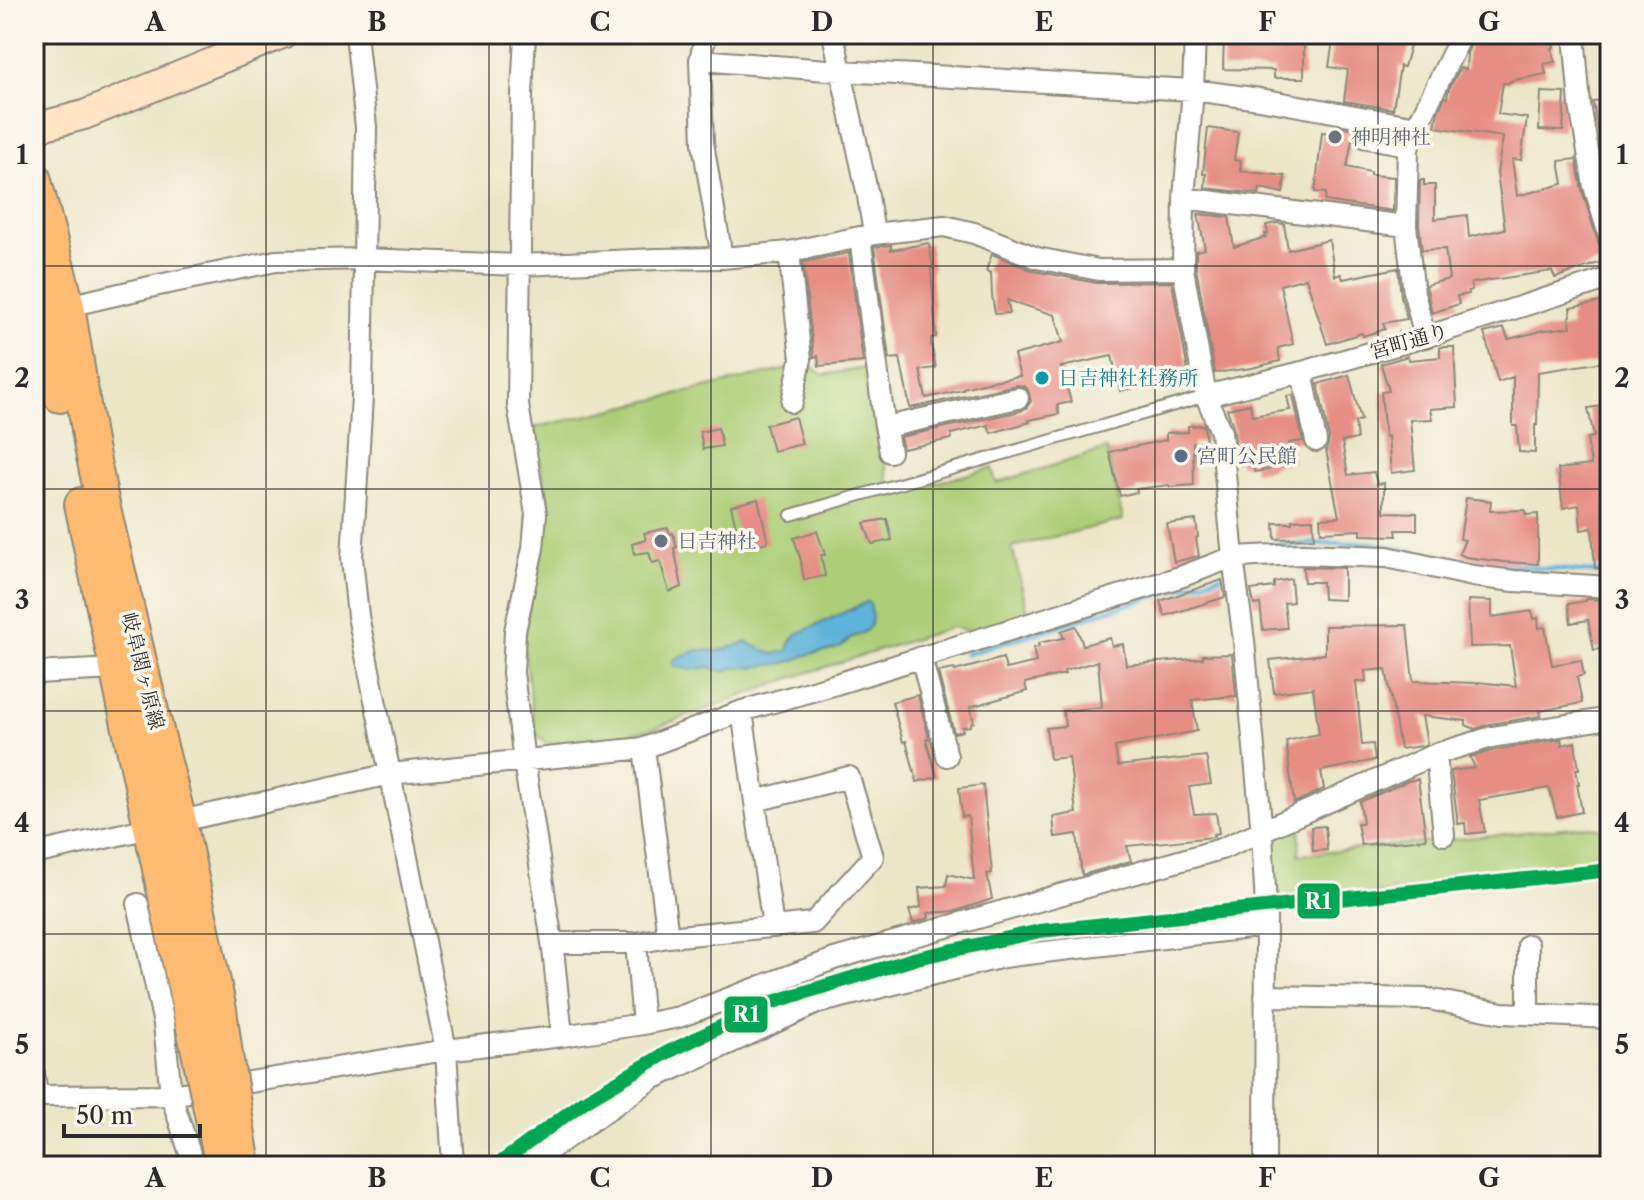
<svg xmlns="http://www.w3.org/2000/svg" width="1644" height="1200" viewBox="0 0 1644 1200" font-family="'Libre Caslon Text','Noto Serif JP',serif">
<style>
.green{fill:#acce77;stroke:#6c7c51;stroke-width:2}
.water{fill:#5db3d9;stroke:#446f82;stroke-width:2}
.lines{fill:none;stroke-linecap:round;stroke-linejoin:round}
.stream{stroke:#5db3d9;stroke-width:5}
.building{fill:#e68d84}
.lane-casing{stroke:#8c887a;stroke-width:14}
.street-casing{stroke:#8c887a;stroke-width:24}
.secondary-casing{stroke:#8c887a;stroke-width:32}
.primary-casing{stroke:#8c887a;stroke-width:36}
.lane{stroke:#fff;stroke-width:10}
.street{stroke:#fff;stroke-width:20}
.secondary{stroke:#ffe4c6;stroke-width:28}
.primary{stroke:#ffbb71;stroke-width:32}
.primary-bridge-casing{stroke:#8c887a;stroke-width:36;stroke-linecap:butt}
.primary-bridge{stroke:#ffbb71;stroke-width:32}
.rail-1-casing{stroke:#fbf7ec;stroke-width:20}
.rail-1{stroke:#00a651;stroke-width:14}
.grid{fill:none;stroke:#2b2b2b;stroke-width:2;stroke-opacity:0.55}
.worship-dot{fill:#6b7280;stroke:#fbf7ec;stroke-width:3}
.culture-dot{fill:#0f9aa8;stroke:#fbf7ec;stroke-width:3}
.service-dot{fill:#5c6f8a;stroke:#fbf7ec;stroke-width:3}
.labels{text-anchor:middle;stroke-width:7;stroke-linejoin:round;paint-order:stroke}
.worship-label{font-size:20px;fill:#5b616d;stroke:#fbf7ec;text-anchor:start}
.street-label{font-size:20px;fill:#2b2b2b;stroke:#fbf7ec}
.culture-label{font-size:20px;fill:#0d838f;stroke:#fbf7ec;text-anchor:start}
.service-label{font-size:20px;fill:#4e5e75;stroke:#fbf7ec;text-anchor:start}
.line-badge{stroke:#fbf7ec;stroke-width:3}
.badge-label{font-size:22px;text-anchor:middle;font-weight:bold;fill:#fff}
.neatline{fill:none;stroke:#2b2b2b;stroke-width:3}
.grid-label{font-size:26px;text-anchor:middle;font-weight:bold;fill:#2b2b2b}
</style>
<rect width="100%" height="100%" fill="#fbf7ec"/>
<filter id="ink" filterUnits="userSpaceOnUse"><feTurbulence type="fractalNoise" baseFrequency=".0125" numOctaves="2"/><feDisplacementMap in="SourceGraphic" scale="16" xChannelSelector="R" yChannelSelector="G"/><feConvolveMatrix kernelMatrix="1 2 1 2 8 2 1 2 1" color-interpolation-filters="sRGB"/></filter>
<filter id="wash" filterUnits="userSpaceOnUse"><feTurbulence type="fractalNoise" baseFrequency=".006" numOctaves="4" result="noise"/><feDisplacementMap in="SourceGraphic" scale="32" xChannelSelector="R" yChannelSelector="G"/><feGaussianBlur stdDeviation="1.8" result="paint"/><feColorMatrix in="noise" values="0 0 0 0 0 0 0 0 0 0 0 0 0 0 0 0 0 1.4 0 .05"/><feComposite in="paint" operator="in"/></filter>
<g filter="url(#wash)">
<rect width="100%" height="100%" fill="#ece6c8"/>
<path class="green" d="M809 364 823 375 871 367 890 495 992 468 996 483 1107 449 1123 520 1012 547 1028 613 972 632 953 627 794 677 655 728 602 740 547 743 535 733 524 644 529 605 545 541 548 499 533 428Z
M1300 821 1299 855 1583 826 1610 830V866L1271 905 1268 833Z"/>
<path class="water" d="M867 602 870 604C875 626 870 632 850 638 839 654 823 649 807 655 799 659 791 662 782 664 772 665 764 664 755 668 745 666 733 667 724 672L709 667 690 670 674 666 673 661 676 658 698 650 720 651 747 642 772 654 788 651 791 641 797 634Z"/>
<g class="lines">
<path class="stream" d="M1248 545 1370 543 1469 562 1610 574
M966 654 1220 576"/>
</g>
<g id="blocks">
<path class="building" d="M1224 34H1304V78H1274V70L1223 69Z
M1334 34 1375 37 1376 34H1413L1404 67 1400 66 1393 109 1344 101 1348 70 1329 67Z
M1496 34 1523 38 1522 34H1552L1554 47 1552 48 1555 62 1544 64 1546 74 1510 81 1509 83H1503L1498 114 1527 118 1521 160 1512 159 1517 196 1563 184 1559 161 1576 159 1582 190 1598 242 1602 248 1610 251V259L1555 278 1552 271 1471 283 1472 290 1468 291 1469 294 1457 296 1459 304 1432 313 1426 285 1449 279 1445 249 1422 250 1419 225 1420 180H1424V185H1435V219L1467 215 1469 237 1505 229 1497 173 1503 137 1435 127 1437 115 1445 97 1447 98 1448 91 1460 68 1466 69 1467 53 1475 35 1495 39Z
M1541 92 1565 93 1563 131 1539 130Z
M1610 98V194L1593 102Z
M1339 126 1354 129 1347 167 1370 172V175L1394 177 1393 211 1325 201 1326 193 1315 192 1322 132 1337 133V127Z
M1208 128 1238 132 1234 160 1241 161 1240 171 1285 176 1283 193 1260 188 1259 194 1205 188 1206 174H1203Z
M1198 214 1229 217 1234 247 1266 237 1265 234H1268L1266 225 1276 223 1284 224 1288 250 1329 240 1335 276 1341 274 1343 279 1398 268 1401 296 1407 319 1383 323 1385 329 1363 336 1362 333 1327 344 1306 278 1280 285 1293 344 1278 348 1280 361 1252 368 1215 373 1196 268V251L1205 249Z
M929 243 933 269H931L936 337 931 338V344L936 368 920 370 926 398 963 390V388L987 382 1020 376 1014 355 1063 342 1055 315 1007 300 1010 313 995 314 992 295 991 273 986 271 992 254 1034 271 1097 283 1172 282 1189 377 1182 378 1183 381 1164 385 1163 381 1120 391 1112 356 1061 367 1071 402 1057 405 1059 414 1029 420 1030 422 991 433 988 425 951 434V439L903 449 900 437 1021 411 1027 407 1031 401 1028 390 1023 386 1016 385 910 408 900 358 889 359 874 247 891 245V250Z
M849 253 863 362 819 366 818 356 814 357 803 262Z
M1610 300V361L1538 372 1537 425H1535V453L1519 452 1517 426H1513V377L1498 382 1484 333 1504 328 1508 339 1538 332V331L1571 327 1569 317 1571 316 1570 308Z
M1440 347H1454L1457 407 1430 409 1432 419 1410 420 1415 470 1391 473 1388 436 1385 437 1381 392 1389 391 1381 364 1408 356 1409 360 1440 357Z
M1349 375 1361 420 1355 422 1357 439 1342 442 1348 475 1374 472 1377 484 1384 483V512L1417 513V530H1396L1397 536 1361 535V530L1321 532 1320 518 1339 517 1326 450 1328 444 1329 438 1318 384Z
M1293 395 1303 441 1289 443 1293 462 1272 466V469L1254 472 1253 463 1240 465 1236 452 1234 430 1227 409 1250 404 1252 416 1290 410 1287 396Z
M1610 405V567L1595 568 1592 528 1581 530 1579 505 1563 508 1558 469 1591 465 1587 438 1594 437 1588 408Z
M795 417 802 444 773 451 766 425Z
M1204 425 1206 442 1193 443 1194 485 1170 487 1169 485 1136 489 1137 492 1120 496 1109 452 1166 440V433L1188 432V426Z
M718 428 722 446 703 449 700 432Z
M1466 498 1491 501 1490 511 1525 510 1526 515 1538 514V564L1503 562 1466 557 1459 554 1465 540 1460 539Z
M758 499 768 542 741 548 731 506Z
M887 519 892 540 872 544 864 523Z
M1313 519 1314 538 1275 539 1274 523H1292V520Z
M1196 520 1198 537 1196 538 1199 556 1174 562 1167 524Z
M668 528 670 534 673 533 677 547 674 548 682 587 669 592 660 561 652 563 649 552 634 554 632 544 646 540 644 533Z
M817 531 825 555H821L825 576 804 580 801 564H802L794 538Z
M1303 567 1344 568V600L1323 599 1322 582H1304Z
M1291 579 1293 602 1284 603 1287 628 1263 630 1260 604 1254 605 1251 590 1274 587V582Z
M1222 580 1225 597 1165 616 1160 601Z
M1586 599 1610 600V647L1594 650 1588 620 1571 623 1568 604 1586 601Z
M1468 600 1492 601V617L1532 611 1534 619 1538 618 1539 628 1545 627 1552 665 1581 660 1584 675 1577 677 1582 703 1540 711 1541 716 1490 724 1475 729 1466 725V721L1422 716 1427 744 1422 746 1400 749 1386 669 1365 671 1366 681 1356 682 1362 745 1373 744 1375 760 1321 771 1324 789 1294 803 1286 741 1319 734 1313 688 1274 693 1270 660 1325 654V626L1407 625 1413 681 1478 683V682L1516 686 1510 646 1470 647Z
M1076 626 1083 645 1110 638 1112 646 1123 644 1126 665 1203 658V655L1232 654 1236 696 1192 700 1197 731 1115 747 1118 766 1206 756 1211 784 1189 787 1194 814 1216 813 1219 833 1213 834 1214 837 1127 846 1131 861 1082 875 1077 834 1055 837 1053 817 1076 813 1069 757 1050 759 1046 728 1065 726 1063 711 1102 707 1098 661 1064 671 1065 674 1025 683 1027 691 970 707 974 722 971 723V726L962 727 963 731 954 733 938 672 954 669 955 671 1003 658 1006 669 1036 662 1033 648 1039 647 1038 643 1064 638 1061 631Z
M918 695 929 738 926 739 937 777 917 782 906 741 903 742 892 702Z
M1561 739 1562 745 1575 742 1579 769H1576L1579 784H1577L1582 812 1557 817 1549 788 1479 800 1485 832 1466 834 1465 823 1458 824 1451 771 1475 768 1470 757 1495 750Z
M1418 779 1426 839 1361 845 1357 823H1363L1360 802 1408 781Z
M983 785 992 873 987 874 992 899 956 911 928 913 929 918 913 923 909 910 921 907 919 888 946 886 948 874 974 880 968 816 962 817 959 788Z
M1325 826 1327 850 1313 851 1311 827Z"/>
</g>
</g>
<g filter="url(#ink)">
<use href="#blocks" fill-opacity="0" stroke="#8c887a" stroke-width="2"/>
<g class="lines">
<defs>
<path id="lane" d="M1363 142 1408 150
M791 515 1206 396"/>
<path id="street" d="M356 34 366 127 362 397 352 558 358 616 446 1050 453 1166
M525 34 522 95 518 405 536 514 533 548 515 631 513 673 524 761 553 949 562 1036
M706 34 700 60 703 143 722 258
M833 34 868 196 874 234
M1195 34 1193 90 1184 198 1183 269 1206 396 1221 432 1233 557 1244 641 1262 833 1266 908 1265 1166
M1574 34 1580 105 1594 186 1610 238
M700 60 840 71 1193 90 1260 99 1417 127
M1184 198 1406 226
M860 237 884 420 890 452
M789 252 801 359 792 402
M68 306 154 286 276 261 363 259 521 265 657 259 722 258 789 252 874 234 944 226 974 233 1037 258 1099 270 1183 269
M1425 337 1414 293 1406 226 1408 150 1410 140 1462 34
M1302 372 1316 441
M1206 396 1302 372 1435 334 1610 278
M886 427 1018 398
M921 657 947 756
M34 673 116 669
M742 711 773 927
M644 748 668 937
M1436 754 1444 835
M34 854 390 774 644 748 742 711 833 685 1183 576 1233 557 1301 554 1387 557 1473 576 1514 581 1610 587
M138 904 164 1024 171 1095 194 1166
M552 943H636L668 937 813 923 873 857 849 777 755 801
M636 943 643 1024
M1265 996 1428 999 1502 1013 1610 1018
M1528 1014V945
M34 1074 37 1095
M34 1096 171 1095 446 1050 562 1036 643 1024 679 1017 834 959 1221 849 1436 754 1492 737 1610 718
M530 1166 555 1146 652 1079 817 1003 1003 957 1266 926"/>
<path id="secondary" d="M34 128 84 115 282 34"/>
<path id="primary" d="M34 177 68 306 90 442 102 500 148 695 180 822 220 1010 226 1055
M34 265 45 308 60 396
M81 504 200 1061"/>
</defs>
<use href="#lane" class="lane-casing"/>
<use href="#street" class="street-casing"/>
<use href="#secondary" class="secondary-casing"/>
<use href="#primary" class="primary-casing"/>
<use href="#lane" class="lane"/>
<use href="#street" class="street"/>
<use href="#secondary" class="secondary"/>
<use href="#primary" class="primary"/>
<defs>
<path id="primary-bridge" d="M226 1055 244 1166
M200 1061 222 1166"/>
</defs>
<use href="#primary-bridge" class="primary-bridge-casing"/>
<use href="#primary-bridge" class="primary-bridge"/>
<defs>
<path id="rail-1" d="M496 1166 585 1101 668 1052 770 1003 917 958 1040 931 1610 870"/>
</defs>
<use href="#rail-1" class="rail-1-casing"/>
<use href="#rail-1" class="rail-1"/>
</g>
</g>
<path class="grid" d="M266 34V1166M489 34V1166M711 34V1166M933 34V1166M1155 34V1166M1378 34V1166M34 266H1610M34 489H1610M34 711H1610M34 934H1610"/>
<g class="worship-dot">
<circle cx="1335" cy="137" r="8"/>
<circle cx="661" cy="541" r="8"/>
</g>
<circle class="culture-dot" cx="1042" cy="378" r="8"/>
<circle class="service-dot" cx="1181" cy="456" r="8"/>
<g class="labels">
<g class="worship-label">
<text x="1351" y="144">神明神社</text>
<text x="677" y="548">日吉神社</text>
</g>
<g class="street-label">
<text transform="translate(1409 341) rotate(-16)" y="7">宮町通り</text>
<text transform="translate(143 671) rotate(76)" y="7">岐阜関ヶ原線</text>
</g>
<g class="culture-label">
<text x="1058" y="385">日吉神社社務所</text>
</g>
<g class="service-label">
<text x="1197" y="463">宮町公民館</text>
</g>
</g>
<g class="line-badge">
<rect x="1296" y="882" width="45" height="38" rx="8" fill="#00a651"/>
<rect x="723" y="995" width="46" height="39" rx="8" fill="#00a651"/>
</g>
<g class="badge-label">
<text x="1318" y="909">R1</text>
<text x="746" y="1022">R1</text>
</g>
<rect width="1644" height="1200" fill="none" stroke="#fbf7ec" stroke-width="88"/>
<path d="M64 1124v12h136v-12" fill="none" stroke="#2b2b2b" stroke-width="4"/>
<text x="76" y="1124" font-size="24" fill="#2b2b2b" stroke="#fbf7ec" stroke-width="6" paint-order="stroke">50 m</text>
<rect x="44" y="44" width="1556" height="1112" class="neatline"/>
<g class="grid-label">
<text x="155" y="31">A</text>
<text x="377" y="31">B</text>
<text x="600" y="31">C</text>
<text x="822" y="31">D</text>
<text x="1044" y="31">E</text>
<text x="1267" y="31">F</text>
<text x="1489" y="31">G</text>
<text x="22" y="164">1</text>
<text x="1622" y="164">1</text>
<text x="22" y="387">2</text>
<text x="1622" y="387">2</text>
<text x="22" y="609">3</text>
<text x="1622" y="609">3</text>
<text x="22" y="832">4</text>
<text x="1622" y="832">4</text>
<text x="22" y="1054">5</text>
<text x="1622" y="1054">5</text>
<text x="155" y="1187">A</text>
<text x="377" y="1187">B</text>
<text x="600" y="1187">C</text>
<text x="822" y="1187">D</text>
<text x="1044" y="1187">E</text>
<text x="1267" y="1187">F</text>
<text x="1489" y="1187">G</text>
</g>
</svg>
